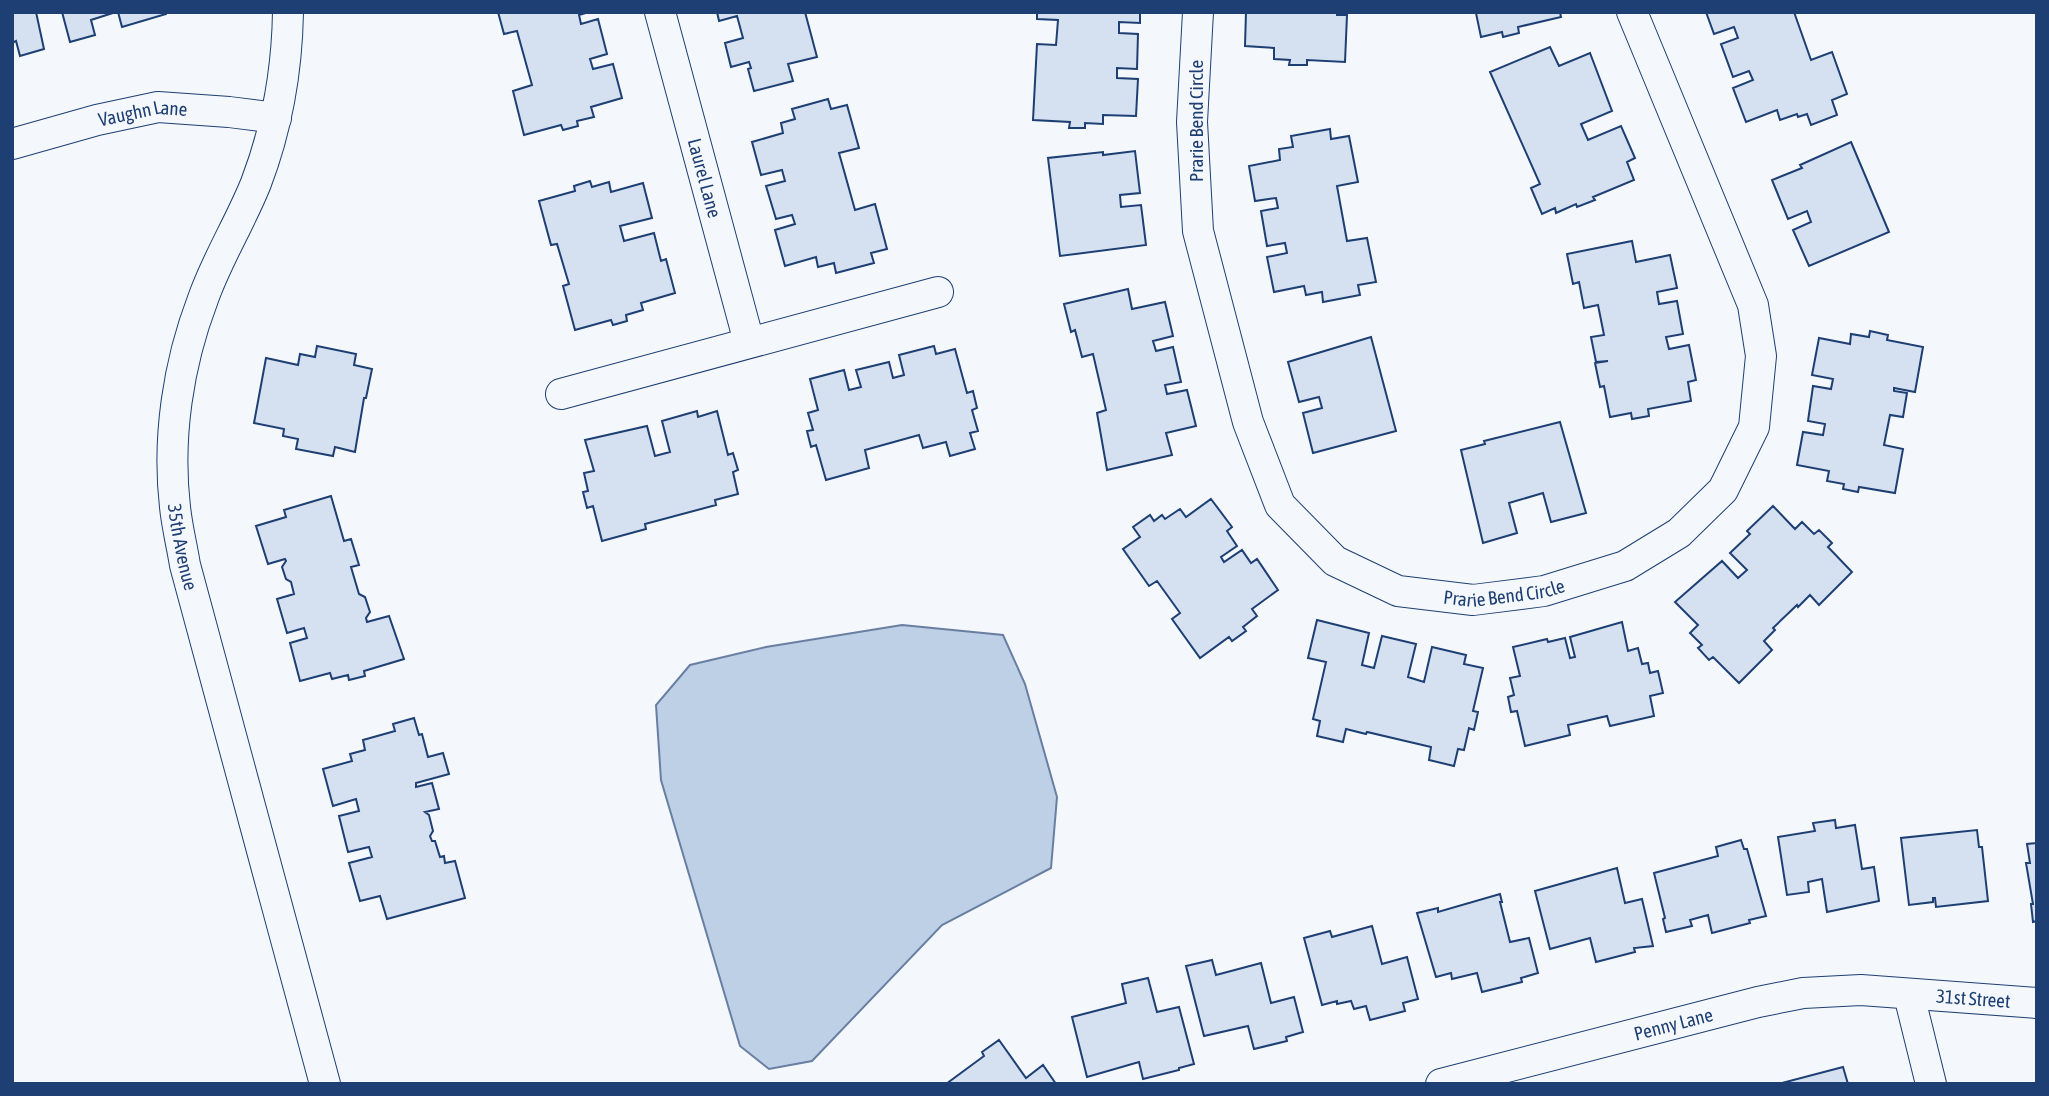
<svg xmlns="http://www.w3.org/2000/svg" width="2049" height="1096" viewBox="0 0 2049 1096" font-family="'Asap Condensed',sans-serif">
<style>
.water{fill:#bed0e5;stroke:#687fa3;stroke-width:2}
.building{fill:#d5e0f0;stroke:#1d3f73;stroke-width:2}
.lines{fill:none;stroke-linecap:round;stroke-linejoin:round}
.minor-casing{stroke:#1d3f73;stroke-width:32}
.minor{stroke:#f4f7fb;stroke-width:30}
.labels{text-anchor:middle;stroke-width:5;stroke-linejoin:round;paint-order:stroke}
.street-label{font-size:19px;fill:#1d3f73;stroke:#f4f7fb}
</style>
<rect width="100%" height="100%" fill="#f4f7fb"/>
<path class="water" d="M902 625 1003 635 1025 684 1057 797 1051 868 942 925 812 1061 769 1069 740 1046 661 780 656 705 690 665 766 647Z"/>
<path class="building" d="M12 12H36L44 49 20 56 16 41 12 43Z
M62 12H116L91 20 95 35 70 42Z
M118 12H166V14L122 27Z
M498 12H589L579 15 581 24 598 19 607 54 590 59 593 69 613 64 622 98 591 107 594 117 577 121 578 126 563 130 561 125 524 135 513 91 532 85 517 31 504 34Z
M717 12H805L817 57 788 64 793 81 754 91 748 69 751 68 749 62 731 67 725 43 743 38 737 16 719 21Z
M1037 12H1140V23L1119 22V33L1138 34 1137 69 1117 68V78L1138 79 1136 116 1103 115V124L1085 123V128H1069L1070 122 1033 120 1037 44 1056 45 1058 20 1037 19Z
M1246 12H1337V15H1347L1345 62 1307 60V65H1289L1290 60 1274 59V48L1245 46Z
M1471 12H1560L1561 17 1518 27 1519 33 1503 37 1502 32 1481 37 1476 13Z
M1706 12H1794L1811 60 1832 52 1847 94 1832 100 1837 115 1811 125 1807 114 1798 117 1797 114 1780 120 1777 110 1746 122 1733 88 1753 80 1749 71 1733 77 1721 44 1738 38 1734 27 1714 34Z
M1550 47 1559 66 1590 53 1612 111 1581 124 1588 140 1621 126 1635 158 1627 162 1634 180 1593 197 1595 200 1577 207 1576 204 1556 213 1555 208 1542 214 1531 188 1540 184 1490 72Z
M828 99 831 109 847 105 859 148 839 153 855 210 875 204 887 249 871 253 874 263 836 273 834 263 818 267 816 257 785 266 775 230 795 224 792 215 776 219 766 186 785 181 782 170 761 175 752 142 783 133 781 123 795 119 792 109Z
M1330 129 1331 139 1349 136 1358 182 1337 186 1347 241 1367 238 1376 282 1358 285 1360 295 1323 302 1322 292 1306 295 1304 286 1274 292 1267 257 1287 253 1285 243 1267 246 1261 211 1278 208 1276 198 1255 201 1249 166 1280 160 1279 149 1293 147 1291 136Z
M1851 142 1889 232 1809 266 1793 230 1811 222 1807 211 1788 219 1772 180 1802 168 1800 165Z
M1135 151 1140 193 1120 195 1121 207 1141 205 1146 245 1060 256 1048 158 1103 152V155Z
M590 181 592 187 609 182 611 192 643 183 652 218 620 226 624 241 654 233 661 261 666 259 675 293 641 303 643 310 626 315 627 321 613 325 611 320 575 330 563 286 569 284 557 244 551 245 539 201 575 191 574 186Z
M1632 241 1636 262 1670 255 1677 288 1657 292 1659 304 1677 301 1683 334 1666 337 1669 349 1689 345 1696 380 1688 382 1691 401 1648 409 1649 416 1632 419 1631 413 1610 417 1604 386 1600 387 1595 363 1608 361 1596 362 1591 337 1604 335 1598 305 1584 308 1579 282 1573 284 1567 254Z
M1128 289 1132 309 1165 302 1173 336 1153 341 1156 351 1173 347 1181 382 1165 385 1167 394 1187 390 1196 426 1166 433 1172 455 1107 470 1097 413 1106 410 1093 354 1082 357 1075 330 1071 332 1064 304Z
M1870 331 1888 335 1887 340 1923 347 1915 392 1894 388V391L1907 393 1903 417 1890 415 1884 445 1903 449 1895 493 1859 487 1858 492 1843 489 1844 484 1827 481 1829 471 1797 465 1803 432 1823 435 1825 424 1808 421 1813 386 1831 389 1833 379 1812 375 1819 338 1850 344 1851 334 1869 337Z
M1371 337 1396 431 1313 453 1303 413 1322 408 1319 397 1299 402 1288 362Z
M317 346 356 354 354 365 372 369 366 398H364L355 452 335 447 333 456 296 449 298 439 283 436 284 429 254 423 266 358 298 365 300 354 315 357Z
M934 346 936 354 955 349 967 393 973 391 977 408 972 410 978 431 970 433 975 449 950 456 946 442 923 448 919 435 865 450 869 468 826 480 816 445 811 447 807 431 813 430 808 413 818 410 810 379 844 370 849 390 861 387 856 370 889 362 893 378 904 375 899 355Z
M697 411 698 417 717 411 728 455 733 453 738 470 733 472 738 494 715 500 716 505 645 524 646 529 602 541 593 506 587 508 583 492 588 491 584 473 594 471 585 440 647 426 655 456 670 452 662 421Z
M1560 422 1586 513 1551 522 1543 493 1509 503 1517 533 1483 543 1461 450 1485 444 1484 441Z
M331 496 344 541 351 539 359 565 351 567 359 594 365 597 370 612 366 618 367 622 389 616 404 659 364 671 365 676 349 680 348 675 332 679 330 673 300 681 290 643 307 638 304 628 287 633 277 599 294 594 291 582 286 579 282 567 286 561 285 559 268 564 256 526 286 517 284 510Z
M1211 499 1232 527 1227 531 1237 546 1221 557 1224 562 1242 550 1251 563 1257 559 1278 590 1252 609 1257 616 1243 627 1246 631 1232 641 1229 637 1200 658 1172 619 1180 613 1157 581 1149 586 1123 549 1140 537 1133 527 1150 515 1154 521 1162 515 1165 519 1180 509 1186 517Z
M1773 506 1795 529 1802 522 1814 534 1819 530 1832 543 1828 547 1852 572 1819 605 1810 595 1798 607 1797 605 1773 628 1775 630 1764 641 1772 650 1739 683 1713 657 1709 660 1698 648 1702 645 1690 633 1698 625 1675 602 1722 561 1738 578 1747 570 1730 553 1750 534 1747 531Z
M1317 620 1369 633 1362 665 1374 668 1382 636 1416 644 1408 677 1424 682 1432 647 1466 655 1464 664 1483 668 1473 711 1478 712 1474 730 1469 728 1464 750 1458 749 1454 766 1429 760 1431 747 1367 732 1366 734 1346 729 1343 742 1317 736 1320 721 1313 719 1326 662 1308 658Z
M1622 622 1628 651 1638 648 1642 664 1648 663 1650 673 1658 671 1663 693 1650 696 1654 716 1610 726 1607 716 1568 725 1570 735 1525 746 1517 711 1511 712 1508 697 1514 695 1510 678 1520 676 1513 647 1547 639 1548 642 1565 638 1570 658 1575 657 1570 637Z
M414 718 419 735 422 734 428 757 443 753 449 774 416 783V787L432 783 439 809 425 812 429 815 433 831 430 836 432 841H435L440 857 444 856 445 863 455 861 465 898 387 919 380 896 360 901 349 863 372 857 369 847 348 852 339 816 359 811 356 799 333 806 323 769 352 761 350 754 365 750 363 740 395 731 393 724Z
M1835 820 1836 828 1855 825 1862 869 1874 867 1879 901 1827 912 1822 879 1808 882 1809 892 1787 895 1778 837 1815 831 1813 823Z
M1977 830 1979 847H1982L1988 901 1936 907 1935 898H1933V902L1909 905 1901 838Z
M1741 840 1744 849H1747L1766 916 1749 920 1750 923 1712 933 1708 915 1690 920 1692 926 1666 932 1663 919 1665 918 1654 873 1718 856 1716 847Z
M2037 843V921L2033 922 2031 904H2033L2026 863H2030L2027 844Z
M1617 868 1625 903 1642 899 1653 946 1634 948 1635 952 1596 962 1590 938 1550 949 1535 891Z
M1500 894 1502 902H1500L1510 942 1529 938 1538 973 1521 978 1522 982 1482 992 1477 973 1452 979 1451 973 1436 977 1417 913 1438 908V912Z
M1372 926 1382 964 1407 957 1418 999 1403 1003 1405 1011 1370 1020 1366 1006 1354 1009 1351 1001 1337 1004V1001L1322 1005 1304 938 1330 931 1332 937Z
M1212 960 1216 975 1261 963 1271 1003 1294 997 1303 1032 1286 1037 1287 1041 1254 1049 1248 1026 1204 1036 1186 966Z
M1148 978 1157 1012 1179 1007 1194 1064 1179 1068V1070L1143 1079 1139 1062 1087 1077 1072 1017 1126 1003 1122 984Z
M999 1040 1026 1078 1043 1065 1056 1084H946L984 1056 982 1052Z
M1843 1067 1848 1084H1778Z"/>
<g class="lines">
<defs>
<g id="minor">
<path id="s1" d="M288 12C287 71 277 128 256 183 240 223 217 259 203 299 178 364 167 438 175 507 177 527 182 546 185 565L325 1084"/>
<path id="s2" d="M660 12 749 342"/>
<path id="s3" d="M1198 12 1192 122 1198 231 1248 422 1280 505 1335 561 1398 591 1473 600 1544 591 1625 566 1679 533 1723 490 1754 427 1761 356 1753 305 1632 12"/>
<path id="s4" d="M12 144 97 120 158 107 229 112 276 118"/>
<path d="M561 394 938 292"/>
<path d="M1909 995 1931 1084"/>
<path id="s5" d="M1441 1084 1758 1002 1803 993 1861 990 2037 1003"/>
</g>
</defs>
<use href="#minor" class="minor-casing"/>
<use href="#minor" class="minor"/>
</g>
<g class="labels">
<g class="street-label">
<text dy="7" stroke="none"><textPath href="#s4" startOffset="135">Vaughn Lane</textPath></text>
<text transform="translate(1196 121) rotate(-90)" y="7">Prarie Bend Circle</text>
<text dy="7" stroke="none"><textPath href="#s2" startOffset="172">Laurel Lane</textPath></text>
<text dy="7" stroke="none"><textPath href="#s1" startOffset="555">35th Avenue</textPath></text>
<text dy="7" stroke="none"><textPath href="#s3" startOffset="761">Prarie Bend Circle</textPath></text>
<text dy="7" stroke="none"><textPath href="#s5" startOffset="544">31st Street</textPath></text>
<text dy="7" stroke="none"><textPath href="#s5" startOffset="240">Penny Lane</textPath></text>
</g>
</g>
<rect width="2049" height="1096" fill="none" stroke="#1d3f73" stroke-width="28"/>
</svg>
